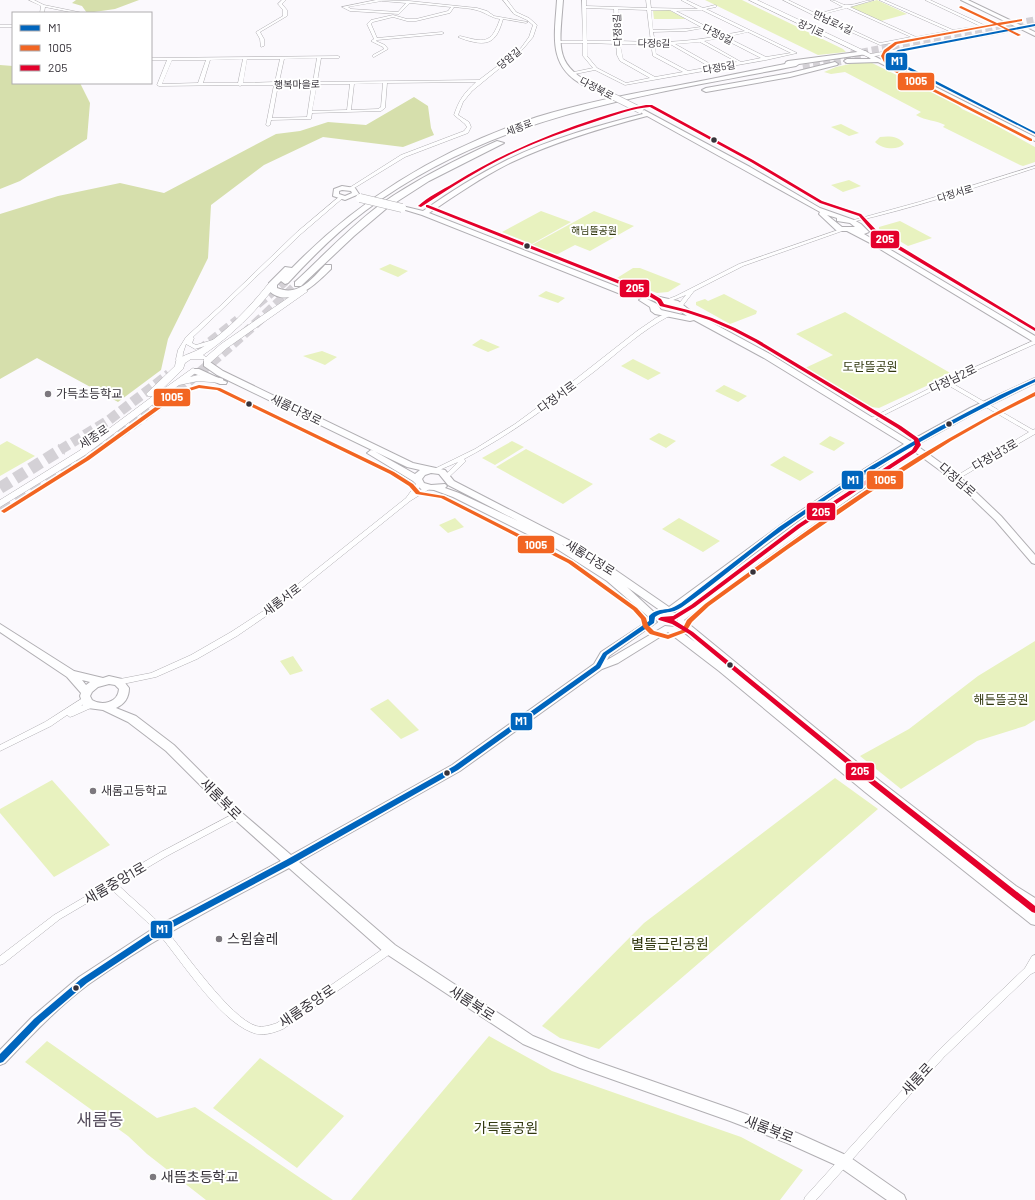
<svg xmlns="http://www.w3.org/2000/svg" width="1035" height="1200" viewBox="0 0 1035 1200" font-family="Barlow,'Noto Sans KR',sans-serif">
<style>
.green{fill:#e8f2bf}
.forest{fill:#d6dfac}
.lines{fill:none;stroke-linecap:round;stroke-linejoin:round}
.highway-tunnel-far2{stroke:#d4d1d6;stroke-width:7;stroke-dasharray:7 3.5;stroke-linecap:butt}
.highway-tunnel-far1{stroke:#d4d1d6;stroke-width:10;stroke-dasharray:10 4.5;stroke-linecap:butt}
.highway-tunnel{stroke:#d4d1d6;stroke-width:12;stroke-dasharray:12 6;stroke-linecap:butt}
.street-casing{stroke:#b1afb3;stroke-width:1}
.secondary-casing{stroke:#b1afb3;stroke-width:2}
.primary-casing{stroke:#b1afb3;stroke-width:1}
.highway-casing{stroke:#b1afb3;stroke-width:2}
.street{fill:#fefeff;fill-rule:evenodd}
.secondary{fill:#fefeff;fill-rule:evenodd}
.primary{fill:#fefeff;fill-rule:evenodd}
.highway{fill:#fefeff;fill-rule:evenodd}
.secondary-bridge-far1-casing{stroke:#b1afb3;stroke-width:7;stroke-linecap:butt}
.secondary-bridge-casing{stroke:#b1afb3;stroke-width:9;stroke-linecap:butt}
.secondary-bridge-far1{stroke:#fefeff;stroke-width:6}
.secondary-bridge{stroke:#fefeff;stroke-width:8}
.bus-1-casing{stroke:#fff;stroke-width:3}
.bus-2-casing{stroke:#fff;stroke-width:3}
.bus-3-casing{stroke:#fff;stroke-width:3}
.bus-1{fill:#0065bd;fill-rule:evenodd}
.bus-2{fill:#f26522;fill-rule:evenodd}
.bus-3{fill:#e4002b;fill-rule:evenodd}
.bus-dot{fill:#37333a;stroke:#fff;stroke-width:1.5}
.poi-dot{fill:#7c787e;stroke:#fff;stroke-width:1.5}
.labels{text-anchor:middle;stroke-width:4;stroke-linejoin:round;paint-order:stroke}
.far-street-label{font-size:10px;fill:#37333a;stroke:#fff}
.far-park-label{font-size:10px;fill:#323910;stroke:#fff}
.park-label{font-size:12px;fill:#323910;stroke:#fff}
.street-label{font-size:12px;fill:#37333a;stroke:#fff}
.poi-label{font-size:12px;fill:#37333a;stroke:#fff;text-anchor:start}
.near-street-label{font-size:14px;fill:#37333a;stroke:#fff}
.near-poi-label{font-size:14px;fill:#37333a;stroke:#fff;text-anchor:start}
.near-park-label{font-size:14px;fill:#323910;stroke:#fff}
.near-quarter-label{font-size:17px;fill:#564d5d;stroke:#fff}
.line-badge{stroke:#fff;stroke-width:1.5}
.badge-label{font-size:11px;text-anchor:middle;font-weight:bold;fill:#fff}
</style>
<rect width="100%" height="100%" fill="#fbf9fd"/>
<path class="green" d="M705 0H742L843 49 846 52 818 55Z
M877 0 907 14 881 21 850 7Z
M669 10 686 19H654L653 11Z
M859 62 872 63 958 105 962 109 990 122 1035 147V162L1023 166 1020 165 943 127 945 125C936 120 926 121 916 115L921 112 845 72 831 74 824 72 836 67Z
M841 124 859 133 849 136 831 127Z
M880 137C889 136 899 136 904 144 897 151 882 149 875 142Z
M849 180 861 186 843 192 831 185Z
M541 211 571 222 532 244 502 232Z
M594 211 634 226 590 251 575 245 554 256 530 246Z
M900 221 932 238 908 246 879 229V227Z
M390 264 408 271 398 277 379 269Z
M633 268H640L681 284 668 292 657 293 617 278Z
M546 291 565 298 558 303 538 296Z
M724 294 757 311 756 314 730 324 696 305V302L705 299 708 301Z
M845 312 952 374 879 408 871 407 805 368 833 355 796 334Z
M481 339 500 347 488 352 472 345Z
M322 351 337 357 325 365 303 356Z
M633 359 661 373 648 380 621 366Z
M724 385 747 396 738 402 715 391Z
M659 433 676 441 666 448 649 439Z
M830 436 845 443 834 451 819 444Z
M7 441 35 456 0 476V445Z
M512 441 524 447 495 465 482 458Z
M526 449 593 484 563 504 496 467Z
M784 456 814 472 800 481 770 465Z
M455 518 464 527 448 533 439 525Z
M679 518 720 541 703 552 662 529Z
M1035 641V720L1025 726 977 741 901 789 860 756 909 729 978 676Z
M293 656 303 671 290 675 280 661Z
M388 699 419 730 401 739 370 709Z
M835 778 878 809 599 1049 560 1038 542 1026 644 923Z
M52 780 110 845 54 877 0 813V809Z
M489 1036 552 1071 741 1137 803 1170 780 1200H351Z
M47 1041 157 1118 195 1107 333 1200H206L147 1154 128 1136 25 1062Z
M260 1058 344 1116 297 1168 213 1108Z"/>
<path class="forest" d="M76 0H139L115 9 87 13 82 6 72 3Z
M0 65 13 66V83H80L90 103 87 139 20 181 0 189Z
M414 97 428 106 431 128 434 135 403 147 323 137 264 165 211 205 208 258 168 339 161 370 118 402 37 358 0 379V214L58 196 120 183 164 193 276 134 300 131 328 122 366 125Z"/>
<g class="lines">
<path class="highway-tunnel-far2" d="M851 54 1035 20
M803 68 861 58"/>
<path class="highway-tunnel-far1" d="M257 304 285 281
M199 351 238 320
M60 450 109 420 169 374
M95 450C168 403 235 344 298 284"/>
<path class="highway-tunnel" d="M0 488 62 449
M0 509 96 449"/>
<defs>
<path id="street" d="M29 0H34L44 5 83 13H75L45 7 44 13H40L41 6Z
M282 0H286L282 4 287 10V16L260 32 264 39V46L261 47 260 39 256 32 283 16V10L278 4Z
M376 0 409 1 477 8 487 11 494 16 528 22 526 23 503 19C498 36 493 46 474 42 468 41 463 39 458 37L460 36C484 42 491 45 500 19 491 18 485 12 476 10 469 8 461 8 454 7L450 13 416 21H407L393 17 373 22 371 24 377 38 442 32 444 33 442 34 377 40 376 41 385 45 388 49 374 57H373V55L384 49 383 47 371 41 374 39 367 24 371 20 393 15 407 19H416L448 11 451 7 410 3 399 14 350 11 342 7ZM382 1 406 3 398 12 351 9 348 7Z
M503 0H507L516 12 529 18 537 25 533 37 523 49 472 91 463 102 458 115 469 122 471 127 468 133 405 157 351 190H349V188L401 155 464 131 467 127 465 124 454 115C459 100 464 93 476 82L387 83 385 108 381 111 312 113 311 119 271 120 270 125 268 126 266 125 274 85H242L240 86 238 85 159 86 157 85 167 60H151V58L338 56 340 57 339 58H321L317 82 479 80 521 48 529 37 533 25 527 20 514 14ZM317 58 313 82H279L284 59ZM243 59 238 83H203L210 60ZM247 59H280L275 82 243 83ZM172 60H206L198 83 162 84ZM383 83 381 107 378 109 351 110 354 84ZM312 84 307 117 272 118 278 85ZM317 84H350L347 110 312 111Z
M582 0H586V6L647 8 646 0H650L651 8 698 9 681 0H686L703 8 715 5 717 6 716 7 706 9 797 53 766 60 625 85 595 70 570 75H569V73L593 68 583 56V43H559L557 42 559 41H583ZM586 8 614 9 615 41H587ZM618 9 647 10 651 42 619 41ZM651 10H670L701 27 686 29 653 30ZM702 10 745 31 723 35 676 11ZM704 28 719 36C698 40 676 42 655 42L653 32 686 31ZM748 32 791 53 766 57 726 37ZM722 38 761 58 741 62 704 41ZM700 42 737 62 714 66 675 44ZM587 43 616 44 617 55 620 61 650 78 626 83 597 68 587 56ZM620 44H651L653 56 683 72 655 77 623 59ZM655 44H670L710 67 688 71 656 54Z
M783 0H788L817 14 843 7 830 0C837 0 842 6 848 5 857 5 865 0 874 0L850 7 916 37 949 31 879 0H884L953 30 980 26 925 0H930L986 26 880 45 815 16ZM847 8 911 37 880 43 820 15Z
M0 25H13V27H0Z
M1035 166V168C974 188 914 208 852 222L850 221 919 202Z
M340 196 344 197 301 234 193 337 194 338 192 343 196 345 216 339 218 340V342L195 349 186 344 183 353 182 363 179 365 177 364 176 359 178 350 186 337 219 307 297 232Z
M841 229 845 230 743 266 694 291 681 308H677L676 307 686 295 668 302H664L663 301 676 296 739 264Z
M669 312 671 313V315C642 330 620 351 595 371 553 403 510 435 464 459L466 461 465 462 449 477H445L444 476 458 462 437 471 435 472 432 470 475 449 515 424 572 382 637 331 656 318Z
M1035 340V344L950 382 1033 430 1035 429V434L958 479H954L953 478 1029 432 946 384 872 421 869 419 944 381Z
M419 482 422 484 416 492 426 487H430L431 488 410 501 272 612 237 636 197 659 156 677 118 685 115 684 114 682 115 680 151 673 191 655 231 632 268 608 406 498 417 483Z
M86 696 89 697 90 699 81 706 90 702 93 703 94 705 93 707 73 716 70 717 67 715 51 726 0 751V745L45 722Z
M237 812 240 813 241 815 240 817 167 856 118 885C134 900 150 913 165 929 184 951 230 1018 256 1026 263 1028 271 1025 277 1023L387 946 390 945 393 946 394 949 393 952 283 1029C273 1033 262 1037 251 1032 218 1019 181 960 158 933 143 917 127 904 111 889L60 919 3 964 0 965V956L54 915 161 852Z
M1035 955V972L1031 974 944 1057 816 1200H804L805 1197 938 1051 1025 968 1032 956Z"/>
<path id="secondary" d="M557 0H563C559 53 553 67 606 91V93C599 94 590 88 583 85 547 66 555 34 557 0Z
M961 0H968L1035 32V36Z
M870 54 1035 137V141L878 62 847 63 844 61 847 59H871L867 56Z
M644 110 750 167 820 208 854 220 861 224 869 232 864 234 1035 336V341H1032L870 243 847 231H837L820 215 819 214 820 212 647 116C601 128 555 142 512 162 483 176 456 195 429 213L623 289 678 301 692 312 770 354 910 441 970 408 1035 378V383L976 412 916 445 959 476 1001 516 1035 555V564L1032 563 995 520 953 480 915 452 759 563 684 620 880 781 1016 886 1035 898V909L1015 897 1035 913V925L1031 924 865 792 719 671 668 632 618 663 602 669 460 771 299 862 395 945 533 1036 589 1059 732 1109 797 1133 848 1156 904 1195 906 1200H887L838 1166 787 1143 730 1121 580 1068 523 1044 385 953 289 868C221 904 152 939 89 984 58 1007 31 1036 5 1063L0 1065V1050L32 1017 79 977 157 926 281 861 233 818 166 751 128 722 103 710 88 708 83 705 80 696 81 693 67 677 0 632V624L74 671 103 678 109 676 122 679 129 688C129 697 125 704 116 708L136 716 174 745 241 812 291 855 452 765 594 664 601 652 651 619 607 581 557 549 453 497 434 490 421 489 413 481 367 453 371 450 374 451 415 474 420 470 407 467 217 375 204 366V362H210L223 371 413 463 445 470 454 481 582 547 669 607 793 516 850 478 904 444 764 358 694 320 690 321 655 314 651 311 650 307 639 300 642 298 623 295 422 215 399 208 402 206 423 211C450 192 477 175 507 160 550 139 596 126 643 114L641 112ZM827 215 837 218V221L850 223 855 227H842ZM647 299 672 305 687 316 661 310 657 304ZM903 452 753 559 677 616 676 618 678 620 676 623 677 625 695 642 675 627 665 626 607 660 609 656 657 622 653 619 657 616 656 614 627 587 661 611 675 612 799 520 856 481ZM431 473 439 474 448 485 518 521 459 493 445 488 447 486 445 484 431 485 424 483 422 479 425 475ZM562 544 584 557 563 545ZM82 680 90 682 86 685ZM109 684 115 685 119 689C118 703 102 706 92 700L90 696 92 692 98 687Z
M342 186 355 188 359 194 345 200 333 196 334 189ZM342 190 351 191 352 193 345 196 339 194V191Z
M193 369H199L227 382 226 384H220L193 373Z"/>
<path id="primary" d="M749 0H757L871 54 1035 23V27L900 52 895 56 903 64 900 66 889 57V54L868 57Z
M269 283H275L276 285C256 312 231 336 203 355L206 357 221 344 301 289H304L308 291 227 348 210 363H204V359H191L185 363 183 369 158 393 193 368 198 371 190 377 198 375 220 378 223 379V383L198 381 179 385 85 455 0 507V500L79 451 153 396H148L146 394 175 366 176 361C184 354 194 353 203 347 228 330 250 307 269 283Z"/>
<path id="highway" d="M865 51 867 52V54L799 64 796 66C644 96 493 114 365 211 337 232 312 257 288 283L285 284 281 281 277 285V288C298 297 312 279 325 265H331V269C317 283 289 311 268 290L269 283 285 267 292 268C360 198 443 148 537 117 582 103 629 94 675 86 712 79 749 71 785 64L786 62 788 61Z
M835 62 838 64 837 65 790 77 706 92 702 90 706 88 790 73Z
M497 141 504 143 429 181 387 208 354 236 301 286H295V282C323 256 350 227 381 204 417 179 457 159 497 141Z"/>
</defs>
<use href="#street" class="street-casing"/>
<use href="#secondary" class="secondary-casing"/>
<use href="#primary" class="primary-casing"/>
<use href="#highway" class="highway-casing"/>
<use href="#street" class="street"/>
<use href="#secondary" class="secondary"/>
<use href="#primary" class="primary"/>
<use href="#highway" class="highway"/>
<defs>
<path id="secondary-bridge-far1" d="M604 92 640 110"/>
<path id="secondary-bridge" d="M360 198 402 208"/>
</defs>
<use href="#secondary-bridge-far1" class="secondary-bridge-far1-casing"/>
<use href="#secondary-bridge" class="secondary-bridge-casing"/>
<use href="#secondary-bridge-far1" class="secondary-bridge-far1"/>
<use href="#secondary-bridge" class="secondary-bridge"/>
<defs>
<path id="bus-1" d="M1035 24V26L899 52 893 56 901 63 1035 132V134L899 65 889 56 898 50Z
M1035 379V382C948 424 863 472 784 529 750 553 719 581 685 605 681 608 676 611 670 612 664 613 660 613 655 617L654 623 607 655 600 668 458 770 292 864 164 932 87 983 40 1023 3 1062 0 1063V1054L34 1019 81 979 158 928 286 860 454 766 596 665 603 653 649 621V616C655 610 660 610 668 609 673 608 677 605 681 603L779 527 840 486 871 466 935 429 1000 395Z"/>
<path id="bus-2" d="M961 6 997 23 1022 19V21L1000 25 1021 35 1018 36 997 25 897 44 887 52 885 56 887 61 897 70 1032 139V141H1030L895 72 884 62 881 56 884 50 895 42 994 24 960 8 959 7Z
M199 385 220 388 394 472 413 484 420 492 444 496 572 561 637 608 646 618 648 625 654 631 668 635 682 630 687 620 705 604C784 547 863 488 948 439 976 423 1004 408 1033 393L1035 392V396L993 417 951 441 868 494 788 549 709 606 692 622 686 632 668 639 650 634 643 627 641 619 633 610 568 563 441 498 416 494 409 486 390 474 217 390 199 388 180 394 89 460 6 512 4 513 1 511 85 458 176 392Z"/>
<path id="bus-3" d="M646 105H652L753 160 822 201 861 214 880 234 1035 328V331L876 236 859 216 820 203 751 162 650 107C633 108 616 115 600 120 570 130 540 140 511 154 480 169 450 188 421 207L418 206C428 197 442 190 454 183 499 155 548 134 598 118 614 113 629 108 646 105Z
M426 205H428L651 293 661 299 664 304 688 310 712 318 735 328 758 340 901 426 918 438 921 445 916 452 801 527 695 607 674 620 693 632 876 781 1035 906V913L1032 912 872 785 689 634 672 624 659 620 658 619 661 617 673 616 691 605 797 525 912 450 915 445 914 440 897 428 755 342 732 330 709 320 685 312 660 306 657 301 647 295 426 207Z"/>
</defs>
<use href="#bus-1" class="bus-1-casing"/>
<use href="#bus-2" class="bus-2-casing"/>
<use href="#bus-3" class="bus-3-casing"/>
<use href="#bus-1" class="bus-1"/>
<use href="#bus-2" class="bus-2"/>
<use href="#bus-3" class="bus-3"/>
</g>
<g class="bus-dot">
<circle cx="714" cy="140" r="3.5"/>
<circle cx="527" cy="246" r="3.5"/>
<circle cx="249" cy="404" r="3.5"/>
<circle cx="949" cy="424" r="3.5"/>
<circle cx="753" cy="572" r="3.5"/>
<circle cx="730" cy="665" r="3.5"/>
<circle cx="447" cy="773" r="3.5"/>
<circle cx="76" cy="988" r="3.5"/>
</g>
<g class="poi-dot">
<circle cx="48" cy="394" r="4"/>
<circle cx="93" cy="791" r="4"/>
<circle cx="219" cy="939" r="4"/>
<circle cx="153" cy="1177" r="4"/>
</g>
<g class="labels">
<g class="far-street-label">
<text transform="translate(833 22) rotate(25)" y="4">만남로4길</text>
<text transform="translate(811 28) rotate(25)" y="4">장기로</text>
<text transform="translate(617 30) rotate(-92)" y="4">다정8길</text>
<text transform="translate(718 34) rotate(27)" y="4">다정9길</text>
<text transform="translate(654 43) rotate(1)" y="4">다정6길</text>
<text transform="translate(509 58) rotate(-39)" y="4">당암길</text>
<text transform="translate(719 67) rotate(-10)" y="4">다정5길</text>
<text transform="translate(297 84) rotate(-1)" y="4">행복마을로</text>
<text transform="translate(597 88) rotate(28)" y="4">다정북로</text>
<text transform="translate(519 127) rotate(-21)" y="4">세종로</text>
<text transform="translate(955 193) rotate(-17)" y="4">다정서로</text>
</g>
<g class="far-park-label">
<text x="594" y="234">해님뜰공원</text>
</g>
<g class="park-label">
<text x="870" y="371">도란뜰공원</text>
<text x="1001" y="704">해든뜰공원</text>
</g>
<g class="street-label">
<text transform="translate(953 379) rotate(-25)" y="4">다정남2로</text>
<text transform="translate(557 397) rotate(-36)" y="4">다정서로</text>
<text transform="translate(296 410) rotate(26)" y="4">새롬다정로</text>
<text transform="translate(94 437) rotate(-34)" y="4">세종로</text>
<text transform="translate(995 455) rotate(-30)" y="4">다정남3로</text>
<text transform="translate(957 480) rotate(41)" y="4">다정남로</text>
<text transform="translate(590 558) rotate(32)" y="4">새롬다정로</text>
<text transform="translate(282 600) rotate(-37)" y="4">새롬서로</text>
</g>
<g class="poi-label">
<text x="56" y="398">가득초등학교</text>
<text x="101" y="795">새롬고등학교</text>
</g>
<g class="near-street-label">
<text transform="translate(221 799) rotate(45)" y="5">새롬북로</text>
<text transform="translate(115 883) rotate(-30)" y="5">새롬중앙1로</text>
<text transform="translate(472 1003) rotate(33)" y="5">새롬북로</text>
<text transform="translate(307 1006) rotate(-34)" y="5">새롬중앙로</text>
<text transform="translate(917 1079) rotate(-47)" y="5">새롬로</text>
<text transform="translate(769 1129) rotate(21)" y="5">새롬북로</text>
</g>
<g class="near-poi-label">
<text x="227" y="944">스윔슐레</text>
<text x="161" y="1182">새뜸초등학교</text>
</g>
<g class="near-park-label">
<text x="670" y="949">별뜰근린공원</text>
<text x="506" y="1133">가득뜰공원</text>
</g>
<g class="near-quarter-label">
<text x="100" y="1126">새롬동</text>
</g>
</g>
<g class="line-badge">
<rect x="885" y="52" width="23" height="19" rx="4" fill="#0065bd"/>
<rect x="897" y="72" width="38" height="19" rx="4" fill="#f26522"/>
<rect x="870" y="230" width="30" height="19" rx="4" fill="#e4002b"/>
<rect x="619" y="279" width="31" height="19" rx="4" fill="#e4002b"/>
<rect x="153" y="388" width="38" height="19" rx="4" fill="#f26522"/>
<rect x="841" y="470" width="23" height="20" rx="4" fill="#0065bd"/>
<rect x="866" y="470" width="38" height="20" rx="4" fill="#f26522"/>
<rect x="806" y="502" width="30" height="19" rx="4" fill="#e4002b"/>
<rect x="517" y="535" width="38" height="19" rx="4" fill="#f26522"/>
<rect x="510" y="712" width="23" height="19" rx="4" fill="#0065bd"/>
<rect x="845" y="762" width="30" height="19" rx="4" fill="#e4002b"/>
<rect x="150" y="920" width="23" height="19" rx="4" fill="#0065bd"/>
</g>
<g class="badge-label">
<text x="897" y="65">M1</text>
<text x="916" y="85">1005</text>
<text x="885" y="243">205</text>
<text x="635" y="292">205</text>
<text x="172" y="401">1005</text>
<text x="853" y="484">M1</text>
<text x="885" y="484">1005</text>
<text x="821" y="516">205</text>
<text x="536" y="549">1005</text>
<text x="521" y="725">M1</text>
<text x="860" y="775">205</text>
<text x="162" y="933">M1</text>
</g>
<rect x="12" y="12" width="140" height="72" fill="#ffffff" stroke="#afadb0"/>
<rect x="20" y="25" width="20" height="6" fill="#0065bd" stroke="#afadb0"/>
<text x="48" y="32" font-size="12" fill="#37333a">M1</text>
<rect x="20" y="45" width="20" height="6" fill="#f26522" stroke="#afadb0"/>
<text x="48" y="52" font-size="12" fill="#37333a">1005</text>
<rect x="20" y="65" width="20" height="6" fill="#e4002b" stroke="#afadb0"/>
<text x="48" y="72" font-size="12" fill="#37333a">205</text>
</svg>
